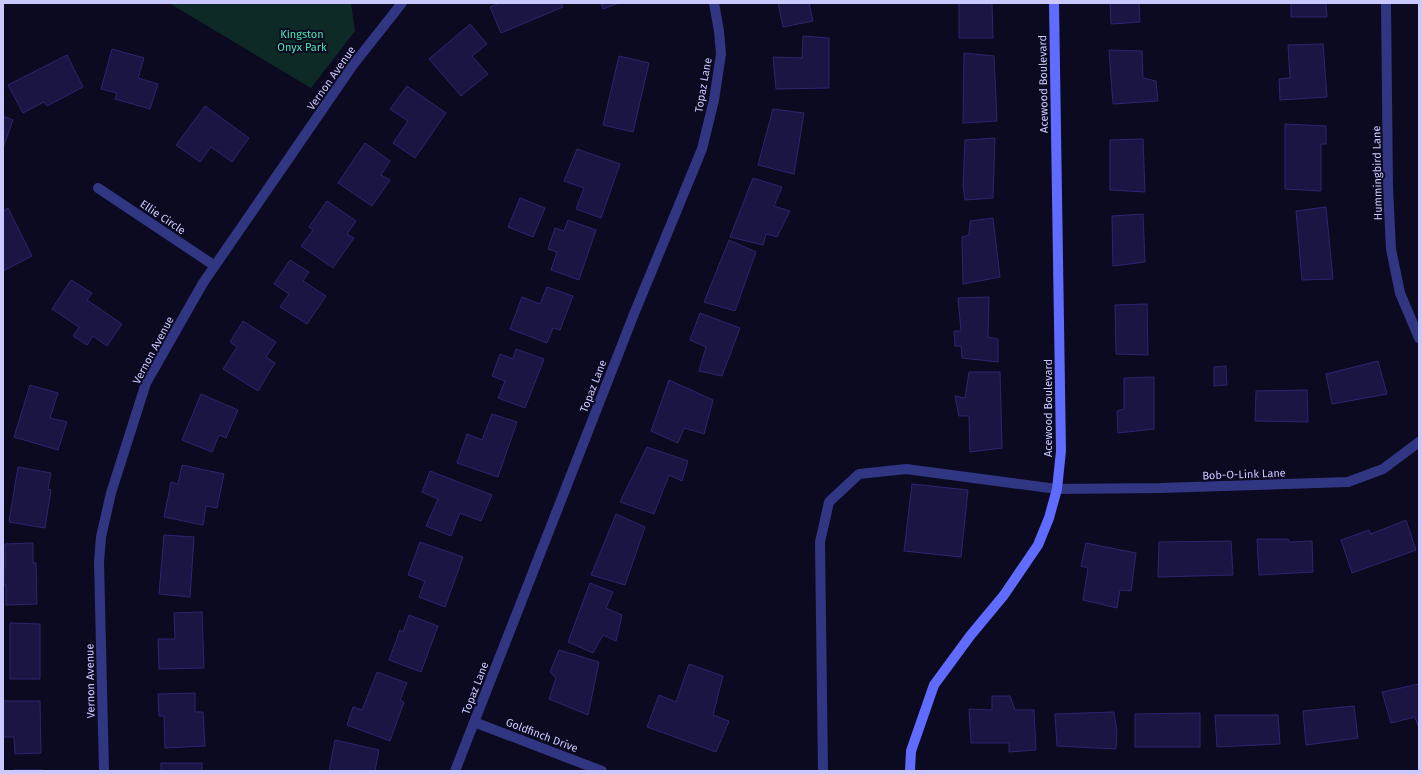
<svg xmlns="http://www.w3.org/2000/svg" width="1422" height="774" viewBox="0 0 1422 774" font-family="'Fira Sans',sans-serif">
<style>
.green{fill:#0d2a26}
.building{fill:#1a1542;stroke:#2c2570}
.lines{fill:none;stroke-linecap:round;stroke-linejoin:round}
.lane{stroke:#313683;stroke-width:10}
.street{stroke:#313683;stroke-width:10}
.secondary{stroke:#606cff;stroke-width:10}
.labels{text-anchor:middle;stroke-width:4;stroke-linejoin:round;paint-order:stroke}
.park-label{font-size:11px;fill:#4be9b1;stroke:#0c0a20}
.street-label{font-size:11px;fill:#cac9ff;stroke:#0c0a20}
</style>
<rect width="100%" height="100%" fill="#0c0a20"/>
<path class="green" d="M169 3H351L355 31 311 88Z"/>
<path class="building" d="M500 3H561L563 7 501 33 490 7Z
M601 3H619L603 9Z
M778 3H809L813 21 783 27Z
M959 3H992L993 38H959Z
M1110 3H1139L1140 22 1111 24Z
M1291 3H1326L1327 17H1291Z
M470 24 487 44 472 56 488 74 461 96 429 59Z
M803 36 829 38V88L776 89 773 57 802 58Z
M1323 44 1327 97 1280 100 1279 79 1290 78 1288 45Z
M112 49 144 58 138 78 158 84 150 109 115 99 117 93 101 89Z
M1109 50 1142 51 1143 78 1156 81 1158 101 1113 104Z
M964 53 994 56 997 121 963 123Z
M67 55 83 87 47 106 44 102 23 113 8 85Z
M619 56 649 63 633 132 603 125Z
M407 86 446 113 415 158 393 143 408 121 390 109Z
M205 106 249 138 232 162 211 147 200 162 176 145Z
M773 109 804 113 794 174 758 165Z
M3 116 13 120 3 148Z
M1285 124 1326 126V144H1321V191L1285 189Z
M995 138 993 198 965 200 963 186 965 140Z
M1143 139 1145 192 1110 190V140Z
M365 143 390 161 381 175 390 180 372 206 338 183Z
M577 149 620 164 601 218 576 209 584 188 564 181Z
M753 178 782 187 774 206 790 211 777 237 766 234 763 245 730 237Z
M520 198 545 208 533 237 508 227Z
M327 201 356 221 347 234 354 238 333 268 301 246 313 230 309 227Z
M1326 207 1333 279 1302 280 1296 211Z
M8 208 32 256 3 271V211Z
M1143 214 1145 262 1113 266 1112 216Z
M993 218 1000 277 963 284 962 237 969 235 970 221Z
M568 220 596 230 579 280 551 270 557 252 548 249 555 228 564 231Z
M729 240 756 252 735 311 704 302Z
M290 260 309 272 303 281 326 296 307 324 280 307 289 294 274 284Z
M71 280 92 293 87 300 122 324 107 346 93 336 87 345 73 336 79 327 52 309Z
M547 287 573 296 560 330 553 328 547 343 510 329 522 297 540 304Z
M989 297 988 337 998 339V362L962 358 961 346H955L954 331H961L958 298Z
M1147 304 1148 355 1116 354 1115 305Z
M700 313 740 328 722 376 699 371 706 347 690 340Z
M243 321 276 342 266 357 275 363 258 391 223 369 237 347 230 342Z
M516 349 544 359 525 408 498 398 505 381 492 376 500 354 513 359Z
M1378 361 1387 394 1332 404 1326 374Z
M1226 366 1227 385 1214 386V367Z
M969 372H1000L1002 448 970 452 969 416H959L955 396 965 398Z
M1154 377V429L1118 433 1117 411 1124 409V378Z
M669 380 713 400 704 434 684 428 678 443 651 431Z
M30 385 58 393 50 418 67 422 58 450 14 437Z
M1307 390 1308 422 1255 421 1256 391Z
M201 394 238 410 226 438 219 435 212 452 182 440Z
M492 414 517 422 498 477 457 463 467 434 482 440Z
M647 447 688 461 682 481 669 475 654 514 620 502Z
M182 465 224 474 217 508 206 506 203 525 164 517 171 482 178 484Z
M18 467 51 473 48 489 51 490 45 528 9 522Z
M430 471 492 495 481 521 460 513 451 536 426 526 438 499 422 492Z
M912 484 968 490 961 557 904 551Z
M616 514 645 527 625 585 591 575Z
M1406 520 1416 550 1352 573 1341 540 1369 530 1371 534Z
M164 535 194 537 190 597 159 594Z
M1257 539H1288L1290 542 1312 541 1313 572 1259 575Z
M1231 541 1233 575 1158 577 1159 542Z
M420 542 463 557 445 607 419 597 425 581 408 575Z
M33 543V563H36L37 604 6 605V585H3V568H5V544Z
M1086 543 1136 553 1131 591 1120 590 1117 608 1083 600 1088 568 1081 566Z
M590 583 613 592 606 608 622 615 616 641 603 635 593 653 568 642Z
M202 612 204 668 159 669 158 639H175L174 613Z
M409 615 438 626 421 672 389 660 400 630 403 632Z
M10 623 40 624V679H10Z
M559 650 599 662 588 715 549 699 556 678 550 672Z
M689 664 723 676 713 715 729 721 716 752 647 727 659 695 676 702Z
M377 672 407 683 400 700 404 702 390 741 347 725 353 707 362 710Z
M1419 684V726H1418L1415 717 1391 723 1382 692Z
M195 693V712H203L205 746 165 748 164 716H159L158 694Z
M992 696H1010L1015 710H1034L1036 750 1009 752V743H971L969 709 992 710Z
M3 701H40L41 753 15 754 14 737H3Z
M1354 706 1358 738 1306 745 1303 711Z
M1114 712 1117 732 1116 749 1057 746 1055 714Z
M1200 713V747H1135V714Z
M1215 715H1278L1280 744 1217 747Z
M335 740 379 750 375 771H329Z
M161 763H202V771H161Z
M14 770H43V771H14Z"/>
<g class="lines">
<path class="lane" d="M823 771 820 542 829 502 859 474 906 469 1057 489"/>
<path class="street" d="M1386 3 1388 188 1391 249 1400 293 1419 338
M98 188 215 266
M1057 489 1160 488 1348 482 1383 469 1419 442
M474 722 602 771
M104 771 99 562 101 537 111 493 146 383 203 283 353 65 402 3
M455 771 634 314 702 149 714 100 721 54 719 31 714 3"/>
<path class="secondary" d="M910 771 911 751 934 685 970 636 1004 595 1038 545 1049 518 1057 489 1061 451 1054 3"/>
</g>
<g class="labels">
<g class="park-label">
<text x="302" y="38">Kingston<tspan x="302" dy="13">Onyx Park</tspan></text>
</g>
<g class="street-label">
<text transform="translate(331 78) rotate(-55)" y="4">Vernon Avenue</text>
<text transform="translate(1043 84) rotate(-91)" y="4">Acewood Boulevard</text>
<text transform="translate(703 85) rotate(-80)" y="4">Topaz Lane</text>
<text transform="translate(1377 173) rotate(-91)" y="4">Hummingbird Lane</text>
<text transform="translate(163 217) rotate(34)" y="4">Ellie Circle</text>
<text transform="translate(153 350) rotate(-62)" y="4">Vernon Avenue</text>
<text transform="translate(593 386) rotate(-69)" y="4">Topaz Lane</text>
<text transform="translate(1048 408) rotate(-90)" y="4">Acewood Boulevard</text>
<text transform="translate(1244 474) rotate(-2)" y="4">Bob-O-Link Lane</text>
<text transform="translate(90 681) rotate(-91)" y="4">Vernon Avenue</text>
<text transform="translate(475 688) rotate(-69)" y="4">Topaz Lane</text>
<text transform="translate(542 735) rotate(21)" y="4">Goldfinch Drive</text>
</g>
</g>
<rect width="1422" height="774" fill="none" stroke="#cac9ff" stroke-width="8"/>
</svg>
